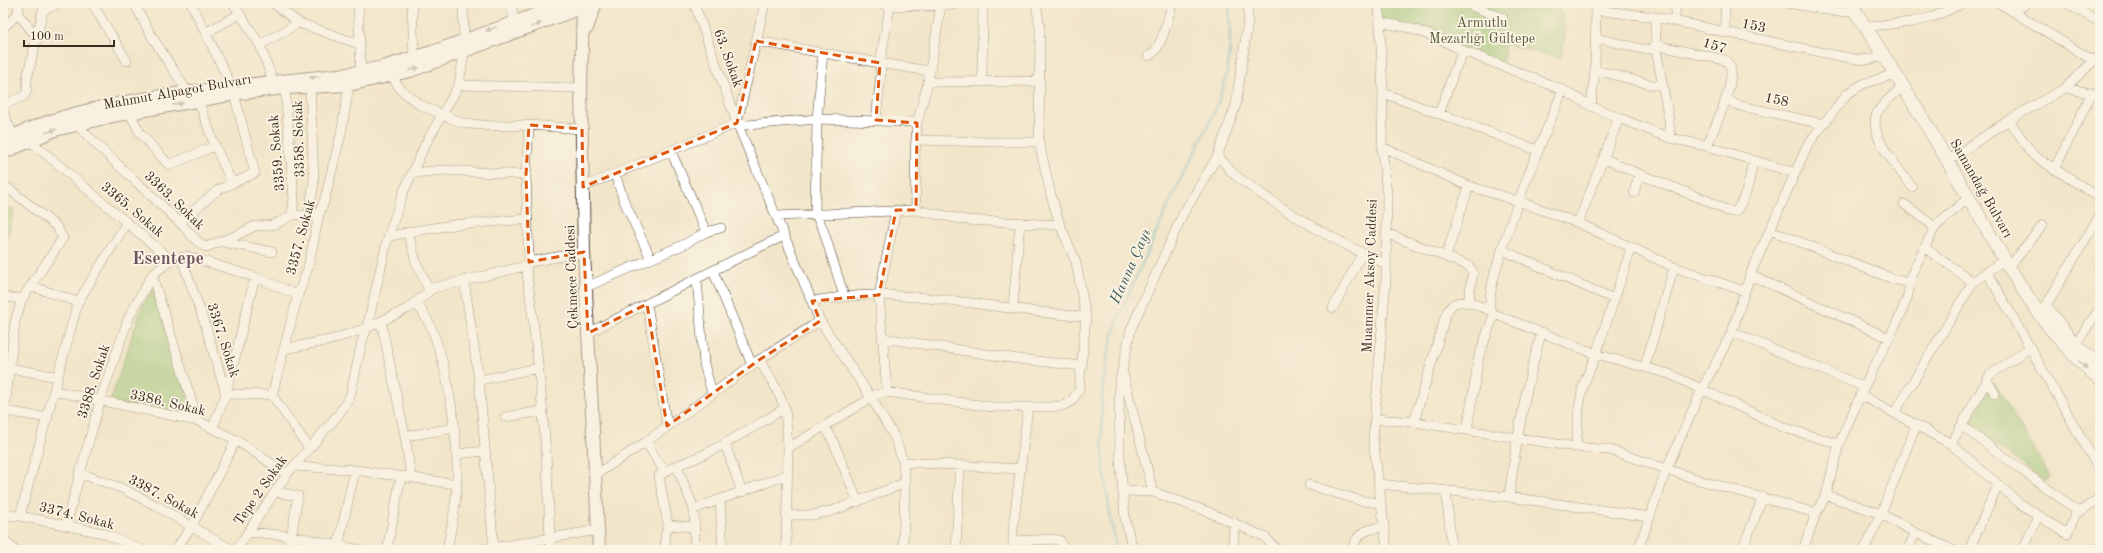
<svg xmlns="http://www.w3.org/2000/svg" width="2103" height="553" viewBox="0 0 2103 553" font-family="'Old Standard TT',serif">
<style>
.green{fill:#94c676;stroke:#68784a}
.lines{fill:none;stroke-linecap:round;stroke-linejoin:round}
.stream{stroke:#45adc5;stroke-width:2}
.minor-casing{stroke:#564638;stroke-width:10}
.major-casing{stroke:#564638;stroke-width:14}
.highway-casing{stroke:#564638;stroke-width:14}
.minor{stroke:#fff;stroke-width:9}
.major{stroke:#fff;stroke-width:12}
.highway{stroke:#fff;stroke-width:13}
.oneway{fill:#a79f9a}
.marked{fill:none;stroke:#df570d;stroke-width:3;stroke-dasharray:8 5;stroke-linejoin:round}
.labels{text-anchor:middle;stroke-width:3.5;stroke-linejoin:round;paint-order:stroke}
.park-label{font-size:14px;fill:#565938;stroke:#fcf5e5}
.street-label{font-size:14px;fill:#3b2a1e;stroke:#fcf5e5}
.water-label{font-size:15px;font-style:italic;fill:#3e5858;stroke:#fcf5e5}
.district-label{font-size:18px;font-weight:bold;fill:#6f525f;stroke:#fcf5e5}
</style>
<rect width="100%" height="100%" fill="#fcf5e5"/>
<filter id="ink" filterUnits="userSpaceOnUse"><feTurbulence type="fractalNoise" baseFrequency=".025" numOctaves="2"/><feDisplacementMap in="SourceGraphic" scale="8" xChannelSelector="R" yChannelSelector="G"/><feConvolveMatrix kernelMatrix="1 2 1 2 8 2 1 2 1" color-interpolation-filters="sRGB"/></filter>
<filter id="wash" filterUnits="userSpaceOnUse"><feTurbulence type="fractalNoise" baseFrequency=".012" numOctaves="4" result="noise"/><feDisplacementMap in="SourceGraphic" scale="16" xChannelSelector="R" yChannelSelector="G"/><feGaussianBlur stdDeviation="0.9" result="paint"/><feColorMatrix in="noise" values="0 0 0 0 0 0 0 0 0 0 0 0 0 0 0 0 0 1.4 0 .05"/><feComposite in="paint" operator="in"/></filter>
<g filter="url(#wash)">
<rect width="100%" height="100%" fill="#f2e6ca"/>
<path class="green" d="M1379 3H1559L1566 32 1561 59 1505 44 1503 67 1440 39 1379 22Z
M3 206 14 209 3 257Z
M153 289 194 417 110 402 142 306Z
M1994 382 2049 475 2048 480H2044L1972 428 1970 425 1972 419Z"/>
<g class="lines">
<path class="stream" d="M3 22 11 3
M1117 550C1104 493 1094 403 1110 346 1118 315 1132 286 1145 257 1159 228 1171 198 1186 169 1200 141 1216 114 1224 84 1232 58 1230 30 1229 3"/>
</g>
</g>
<g filter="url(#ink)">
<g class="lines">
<defs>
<path id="minor" d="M92 3 127 61
M134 3 151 35 188 93
M191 3 232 87
M233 3 260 45 273 81
M273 3 299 23 359 44
M358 3 361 72
M412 3 414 58
M463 3 464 39
M511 3 514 21
M694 3 737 123 820 321 870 396 895 438 903 462 905 483 903 550
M879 3 890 6 951 5 960 3
M1379 3 1383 93 1382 147 1387 195 1386 279 1373 439 1387 550
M1464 3 1503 18
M1787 3 1839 12 1855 11
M1999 3 2094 61
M2066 3 2100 22
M890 6 880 63 929 71
M1595 10 1655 17 1839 56C1853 58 1872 64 1883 54
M2015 11 2027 3
M18 14 36 36
M1655 17 1656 49 1669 120 1670 138
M1674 21 1677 3
M1379 22 1410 28 1440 39 1464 51 1563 90 1591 106 1619 118 1670 138 1707 146 1795 173
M1870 26 1912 22 1933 17 1964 3
M3 28 18 14 19 3
M207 32 240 14
M1725 33V7L1727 3
M1597 38 1642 49H1656
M756 41 880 63 881 73 876 120
M260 45 299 23
M1655 45 1725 60C1728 63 1731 66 1731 71 1732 91 1715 127 1707 146
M823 53 817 119 815 213 823 229 844 296
M1148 56C1161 53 1167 21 1171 8L1169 3
M1595 70 1653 85H1662
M391 75 401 90 420 105 462 123 491 126 529 125 582 129
M928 82 1038 81
M982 82 983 3
M459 85 581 88
M1903 86C1895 94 1881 104 1877 113 1867 137 1900 169 1912 187
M285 88 294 199 292 215
M2065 88 2100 55
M1383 93 1537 150
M1726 98 1736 105 1823 124
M198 100 215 146 232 183
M3 105 24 96 27 91V79L43 10 60 3
M1591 106 1595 70 1596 3
M3 112 13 135
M130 113 140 133 169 165 215 146
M1439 114 1455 69 1464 51
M2009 120 2033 155 2100 198
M737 123 765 3
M917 123 928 82 941 5
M76 124C109 158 145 189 179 222 188 230 195 242 206 247L235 236 255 226 272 225 280 222 292 215 319 214
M529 125 526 175 529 262
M29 140 171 260
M917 140 991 142H1039
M1382 147 1469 186 1518 201 1578 223 1674 267 1744 291
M671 151 706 232
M1217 157C1225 161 1229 171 1236 176 1282 210 1334 241 1386 264
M1603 158 1639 174 1634 193
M1952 158 2009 120 2065 88 2100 95
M2054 170 2092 93
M413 173 443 170 526 175
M615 174 624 201 651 259
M1639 174 1708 201 1727 211 1735 212C1747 198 1750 178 1753 160
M3 184 56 226 63 238 22 299 15 322 3 425
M583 187 737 123 747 125 817 119 910 122 917 123 915 155 916 210
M1904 204 1935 227
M309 214 314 181 310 87
M777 216 916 210 966 220 1060 225
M180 222 218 190 255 173 234 94
M1578 223 1619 118
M1770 230 1893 279 1909 283
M408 232 453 225 527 219
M1386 233 1469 266 1473 273 1469 295 1471 303 1490 310 1494 314 1596 354 1669 374 1785 428 1839 444
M223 242 272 252
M1925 248 1973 282
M1502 250 1614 299
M1446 256 1469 186
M181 257 205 324 226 394 272 395 309 448
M2014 261 2043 225
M526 266C539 360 549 455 550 550
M713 271 752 365
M1987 272 2100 471
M152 275 198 421
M1750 275 1889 338
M697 279 704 364 712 393
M464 280 479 380 494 550
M31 286 78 302
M586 287 683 245 706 232 721 228
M429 290 416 262 408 232 388 237 403 193 425 145 459 85 464 52
M3 297 22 299
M812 301C834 298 856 294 879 295 948 297 1017 311 1086 317
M416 304C445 333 458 433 457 475 457 500 452 525 447 550
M647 304 667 426
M2045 307 2100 215
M1013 308 1020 222
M1333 308 1362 254
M1490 310C1489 289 1496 269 1502 250 1519 195 1541 143 1563 90
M381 321 405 436 411 477
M1732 332 1864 387
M588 333 760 247 784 236
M883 338 1018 359 1082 366
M2075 345 2100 308
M284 349 330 340 367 328 388 237
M759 360 774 384 785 408 788 448 786 550
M1645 366 1674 267
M10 368 58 377
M1123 373 1153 492
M479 380 539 368
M1987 380 1995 394
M55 391 198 421 236 440 287 474
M887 392 879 295 896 210
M272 395 298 295 308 268 319 214 324 202 341 134 349 85
M1861 395 1951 444 2018 502 2067 534 2077 511
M870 396 887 392 993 407H1049L1062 406 1071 402 1079 390 1086 317 1076 262 1060 225 1051 195 1039 142 1040 28 1036 3
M5 411 48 418
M1895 412 1973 282 2005 259
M505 417 543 411
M1375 419 1414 422 1576 447 1610 450 1699 480 1816 513
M1414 422 1446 314C1452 301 1458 301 1471 303
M825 426 833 441 858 502
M1962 426 2079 512 2100 498
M213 427 226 394 255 277
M1467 430 1479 356 1494 314
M405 436 454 428
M646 442 662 468 665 470
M725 444 742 492
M1951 444 1990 375 2029 348
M1576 447 1579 408 1583 386 1596 354 1631 249
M788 448 871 398
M456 454 484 451
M903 462 1021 469
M294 466 355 470 457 484
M677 467 694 509 695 550
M79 473 121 488 157 506 232 550
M595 475 646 442 759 360 820 321
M1379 484 1509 497 1650 517
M1309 485 1362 501 1381 503
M1123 491 1153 492 1206 511 1265 537 1277 550
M1446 491 1452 550
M275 492 298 496 289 550
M1826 495 1881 514 1916 533 1953 550
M1509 497C1516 441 1525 387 1542 332
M720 500 723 550
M694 509 787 475
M3 515 20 516 103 533 143 550
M786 515H813L832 511 905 483
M20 516 78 302 127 222
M66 525 100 401 124 331 129 317 152 275 171 260 187 256 255 277 298 295
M668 525 695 527
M248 532 292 536 360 550
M3 538 14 550
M1014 541 1055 539 1061 541 1063 550
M175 550 192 526 236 440
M236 550 287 474 338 415 350 397 362 341 367 328 409 308 433 288 526 266 529 262 584 252
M337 550 355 470
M387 550 401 476
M479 550 598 530
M666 550 665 537 668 525 659 476C670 466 691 461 705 454 733 440 759 424 785 408
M956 550 960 465
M1013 550V529L1028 407
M1133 550 1125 519 1120 458 1119 385 1131 329 1183 214 1217 157 1236 105 1248 21V3
M1233 550 1234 522
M1352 550C1357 532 1367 529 1383 527
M1638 550 1667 468 1702 389 1732 332 1750 275 1808 144 1847 94 1863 84 1895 74
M1742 550 1763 497
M1803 550 1816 513 1826 495 1839 444 1864 387 1901 314 1908 295 1911 275 1935 227 1969 197
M1864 550 1881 514 1916 425
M1907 550 1916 533
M1969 550 1998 485
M2023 550 2038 516
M2095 550 2096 548 2100 550"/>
<path id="major" d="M583 3 581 88 584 252 599 550
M587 28 596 3
M245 85 347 74 383 67 432 52 568 3
M3 141C64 108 158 95 227 88
M3 153 55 130 118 115 234 94 285 88 349 85 410 71 570 12 588 3"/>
<path id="highway" d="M1850 3C1889 63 1927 124 1962 186 2002 254 2038 329 2100 379
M2046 308 2075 345 2100 366"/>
</defs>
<use href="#minor" class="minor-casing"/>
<use href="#major" class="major-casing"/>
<use href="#highway" class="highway-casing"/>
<use href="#minor" class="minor"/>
<use href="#major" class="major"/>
<use href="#highway" class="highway"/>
</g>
<defs><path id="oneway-solid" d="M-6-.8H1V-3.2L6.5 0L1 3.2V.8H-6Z"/></defs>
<g class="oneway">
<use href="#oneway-solid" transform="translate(536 25) rotate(-21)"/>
<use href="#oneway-solid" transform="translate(491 29) rotate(160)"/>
<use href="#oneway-solid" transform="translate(414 69) rotate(-16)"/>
<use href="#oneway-solid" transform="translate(315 77) rotate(175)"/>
<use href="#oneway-solid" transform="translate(178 104) rotate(-11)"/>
<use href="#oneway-solid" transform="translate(51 131) rotate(-18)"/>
<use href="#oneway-solid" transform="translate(2083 365) rotate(42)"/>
</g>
</g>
<path d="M0 0H2103V553H0ZM756 41 880 63 876 120 917 123 916 210H896L879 295 812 301 820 321 759 360 667 426 647 304 588 333 584 252 529 262 526 175 529 125 582 129 583 187 737 123Z" fill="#f2e6ca" fill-opacity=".55" fill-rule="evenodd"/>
<path class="marked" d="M756 41 880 63 876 120 917 123 916 210H896L879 295 812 301 820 321 759 360 667 426 647 304 588 333 584 252 529 262 526 175 529 125 582 129 583 187 737 123Z"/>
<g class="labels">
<g class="park-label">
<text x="1482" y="27">Armutlu<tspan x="1482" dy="16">Mezarlığı Gültepe</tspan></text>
</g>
<g class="street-label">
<text transform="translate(1754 25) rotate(12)" y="5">153</text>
<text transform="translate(1715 45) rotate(18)" y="5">157</text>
<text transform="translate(729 58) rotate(70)" y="5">63. Sokak</text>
<text transform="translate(177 91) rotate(-10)" y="5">Mahmut Alpagot Bulvarı</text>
<text transform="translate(1777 99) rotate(13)" y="5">158</text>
<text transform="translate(298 139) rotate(-92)" y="5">3358. Sokak</text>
<text transform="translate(276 153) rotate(-95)" y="5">3359. Sokak</text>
<text transform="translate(1982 188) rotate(60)" y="5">Samandağ Bulvarı</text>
<text transform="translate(175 200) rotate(44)" y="5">3363. Sokak</text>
<text transform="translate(133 209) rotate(40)" y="5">3365. Sokak</text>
<text transform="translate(300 237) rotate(-75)" y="5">3357. Sokak</text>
<text transform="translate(1369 276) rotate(-88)" y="5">Muammer Aksoy Caddesi</text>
<text transform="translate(571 277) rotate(-92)" y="5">Çekmece Caddesi</text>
<text transform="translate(224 340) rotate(72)" y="5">3367. Sokak</text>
<text transform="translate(93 381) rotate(-72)" y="5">3388. Sokak</text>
<text transform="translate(168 402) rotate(13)" y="5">3386. Sokak</text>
<text transform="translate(260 490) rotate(-55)" y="5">Tepe 2 Sokak</text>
<text transform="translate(164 496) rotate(28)" y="5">3387. Sokak</text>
<text transform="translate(77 515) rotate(14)" y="5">3374. Sokak</text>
</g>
<g class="water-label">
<text transform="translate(1130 266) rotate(-66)" y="5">Hanna Çayı</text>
</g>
<g class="district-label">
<text x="168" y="264">Esentepe</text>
</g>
</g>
<rect width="2103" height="553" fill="none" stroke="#fcf5e5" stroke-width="16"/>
<path d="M24 40v6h90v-6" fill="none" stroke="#3b2a1e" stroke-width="2"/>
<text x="30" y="40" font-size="12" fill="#3b2a1e" stroke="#fcf5e5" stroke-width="3" paint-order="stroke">100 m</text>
</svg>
